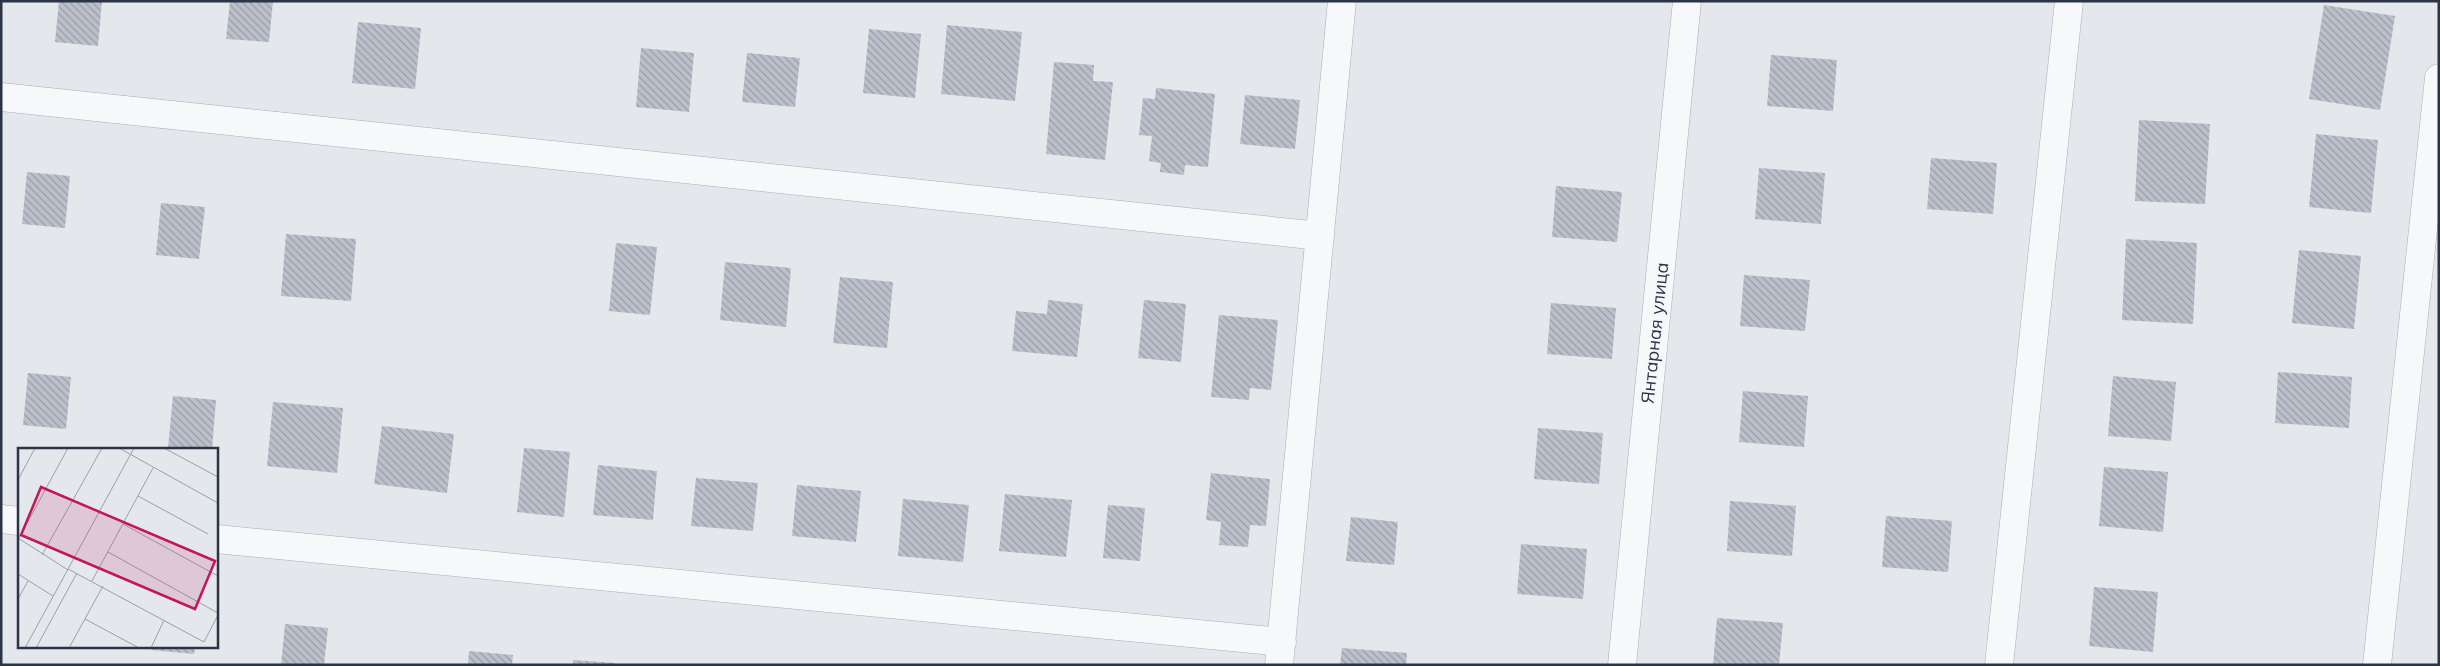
<svg xmlns="http://www.w3.org/2000/svg" width="2440" height="666" viewBox="0 0 2440 666" font-family="Mulish,sans-serif">
<style>
.building{fill:url(#building-back-hatch)}
.lines{fill:none;stroke-linecap:round;stroke-linejoin:round}
.minor-casing{stroke:#a9aeb7;stroke-width:29}
.minor{stroke:#f7f8fa;stroke-width:28}
.labels{text-anchor:middle;stroke-width:4.5;stroke-linejoin:round;paint-order:stroke}
.street-label{font-size:18px;fill:#2b3445;stroke:#f4f6f9}
.inset-road{fill:none;stroke:#9a9fa9;stroke-width:1}
.view{fill:#c2185b;fill-opacity:0.15;stroke:#c2185b;stroke-width:2.5}
.inset-edge{fill:none;stroke:#2b3445;stroke-width:2.5}
</style>
<defs>
<pattern id="building-back-hatch" width="6" height="6" patternUnits="userSpaceOnUse" patternTransform="scale(1.25)"><rect width="6" height="6" fill="#bbc0ca"/><path d="M-1 5l2 2M0 0l6 6M5-1l2 2" fill="none" stroke="#989da6"/></pattern>
</defs>
<rect width="100%" height="100%" fill="#e4e7ec"/>
<path class="building" d="M59 1H102L98 46 55 42Z
M230 1H273L269 42 226 39Z
M2324 5 2395 16 2380 110 2309 99Z
M358 22 421 28 415 89 352 83Z
M947 25 1022 32 1015 101 941 94Z
M869 29 921 34 915 98 863 93Z
M641 48 694 53 689 112 636 107Z
M747 53 800 58 795 107 742 102Z
M1771 55 1837 60 1833 111 1767 106Z
M1054 62 1094 65 1093 81 1113 82 1105 160 1046 154Z
M1156 88 1215 94 1208 167 1185 165 1184 175 1160 172 1161 163 1149 161 1152 136 1139 135 1143 98 1155 99Z
M1245 95 1300 100 1295 149 1240 144Z
M2139 120 2210 124 2205 204 2135 201Z
M2316 134 2378 140 2371 213 2309 207Z
M1931 158 1997 163 1993 214 1927 209Z
M1759 168 1825 173 1821 224 1755 219Z
M27 172 70 176 65 228 22 224Z
M1556 186 1622 192 1617 242 1552 237Z
M161 203 205 207 199 259 156 255Z
M286 234 356 239 351 301 281 296Z
M2126 239 2197 243 2193 324 2122 320Z
M616 243 657 247 650 315 609 311Z
M2299 250 2361 256 2354 329 2292 323Z
M725 262 791 268 786 327 720 320Z
M1744 275 1810 280 1805 331 1740 326Z
M840 277 893 282 887 348 833 343Z
M1048 300 1083 304 1077 357 1012 351 1016 311 1047 314Z
M1144 300 1186 304 1181 362 1138 358Z
M1551 303 1616 308 1612 359 1547 354Z
M1219 315 1278 320 1271 390 1250 388 1249 400 1211 397Z
M2278 372 2352 377 2349 428 2275 423Z
M28 373 71 377 66 429 23 425Z
M2113 376 2176 382 2171 441 2108 436Z
M1743 391 1808 396 1804 447 1739 442Z
M173 396 216 400 212 450 168 448Z
M273 402 343 408 337 473 267 466Z
M382 426 454 434 447 493 374 484Z
M1538 428 1603 433 1599 484 1534 479Z
M524 448 570 452 564 517 517 512Z
M598 465 657 471 653 520 593 515Z
M2104 467 2168 472 2163 532 2099 526Z
M1211 473 1270 479 1266 526 1250 525 1248 547 1219 545 1221 522 1206 520Z
M696 478 758 483 753 531 691 526Z
M797 485 861 491 856 542 792 536Z
M1005 494 1072 500 1066 557 999 551Z
M903 499 969 505 963 562 898 556Z
M1730 501 1796 506 1792 556 1727 551Z
M1108 505 1145 508 1140 561 1103 558Z
M1886 516 1952 521 1948 572 1882 567Z
M1351 517 1398 522 1394 565 1346 561Z
M1521 544 1587 549 1583 599 1517 594Z
M2094 587 2158 592 2153 652 2089 646Z
M1717 618 1783 623 1779 665H1713Z
M285 624 328 628 324 665H281Z
M152 647H195L194 654 151 650Z
M1342 648 1407 653 1406 665H1340Z
M469 651 513 655 512 665H468Z
M573 660 615 663V665H573Z"/>
<g class="lines">
<defs>
<path id="minor" d="M1 97 1320 236
M1 519 19 521
M216 539 1282 642
M1279 665 1342 1
M1622 665 1687 1
M1999 665 2069 1
M2377 665 2439 78"/>
</defs>
<use href="#minor" class="minor-casing"/>
<use href="#minor" class="minor"/>
</g>
<g class="labels">
<g class="street-label">
<text transform="translate(1655 333) rotate(-84)" y="6">Янтарная улица</text>
</g>
</g>
<g transform="translate(18 448)">
<rect width="200" height="200" fill="#e4e7ec"/>
<path class="inset-road" d="M101 0 200 55M146 0 200 29M0 32 17 0M120 48 190 86M105 76 200 128M0 90 50 122M1 90 50 0M90 104 200 165M24 107 84 0M50 121 186 194 200 167M0 126 35 148M74 133 135 20M0 151 10 133M67 171 121 200M7 200 116 0M18 200 59 125M51 200 85 138M133 200 146 172"/>
<path class="view" d="M23 39 197 113 177 161 3 87Z"/>
<rect width="200" height="200" class="inset-edge"/>
</g>
<rect width="2440" height="666" fill="none" stroke="#2b3445" stroke-width="5"/>
</svg>
